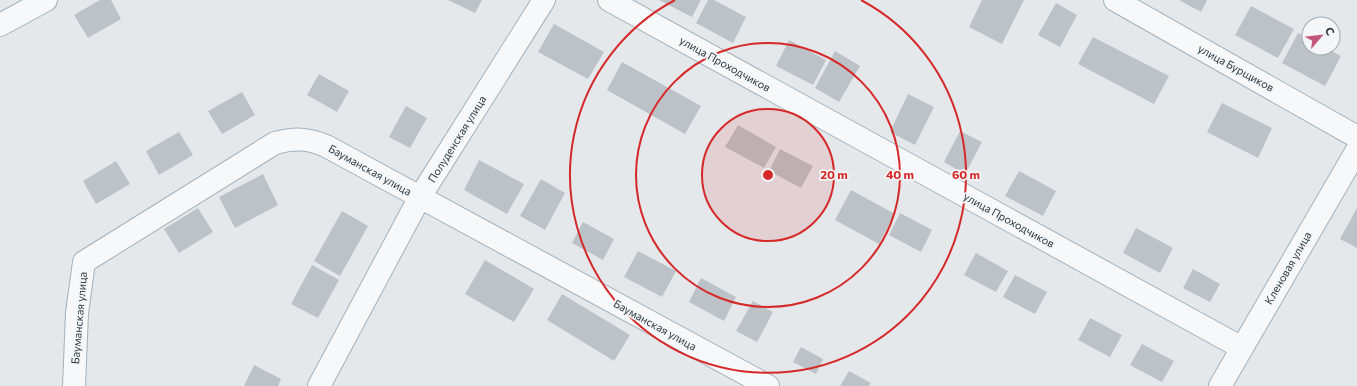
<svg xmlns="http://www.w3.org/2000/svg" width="1357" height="386" viewBox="0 0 1357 386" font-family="Commissioner,sans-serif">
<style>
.building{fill:#bcc2c7}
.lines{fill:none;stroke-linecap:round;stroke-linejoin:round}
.minor-casing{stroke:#a9b0b5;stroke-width:24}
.minor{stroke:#f6f8f9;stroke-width:22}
.ring{fill:none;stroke:#d62828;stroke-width:2}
.labels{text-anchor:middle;stroke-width:3.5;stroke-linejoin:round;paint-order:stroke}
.street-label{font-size:11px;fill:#2d3841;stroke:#f4f6f8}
.centre{fill:#d62828;stroke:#f4f6f8;stroke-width:2}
.ring-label{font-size:12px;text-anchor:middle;font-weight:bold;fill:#d62828;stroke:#f4f6f8;stroke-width:3.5;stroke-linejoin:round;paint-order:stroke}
</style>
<rect width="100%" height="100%" fill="#e4e8eb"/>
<path class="building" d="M100 0H111L121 19 88 38 74 15Z
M448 0H482L475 13Z
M659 0H701L692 17Z
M708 0H714L746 17 733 43 696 23Z
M982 0H1024L1002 44 969 27Z
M1179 0H1207L1201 12Z
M1056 3 1077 15 1060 47 1038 35Z
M1251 6 1294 29 1278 58 1235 35Z
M554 24 604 52 588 79 538 52Z
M1298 33 1309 39V48H1325L1341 56 1325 86 1282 63Z
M1093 37 1169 76 1154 104 1078 64Z
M789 40 826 60 813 85 776 66Z
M835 51 860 66 839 102 815 88Z
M622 62 701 106 685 134 607 90Z
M319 74 349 91 337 112 307 95Z
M242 92 255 115 222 134 208 111Z
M908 94 934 107 915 145 890 132Z
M1222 103 1272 128 1258 158 1207 132Z
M406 106 427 118 410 148 389 137Z
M738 125 776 147 764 168 725 147Z
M960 131 982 142 965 174 944 162Z
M179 132 193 155 159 175 146 151Z
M780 149 813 166 801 188 769 171Z
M479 160 524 184 507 214 464 190Z
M116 161 130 184 96 204 83 181Z
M1019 171 1056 191 1043 216 1005 196Z
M263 174 278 205 235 228 219 197Z
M541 179 565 193 545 230 520 216Z
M851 190 895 214 879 244 835 220Z
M198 208 213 232 179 253 164 229Z
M1357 208V248L1340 239Z
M342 211 368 226 340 276 314 261Z
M900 213 932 230 921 252 889 235Z
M583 222 614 239 603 260 572 243Z
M1136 228 1173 248 1160 273 1123 253Z
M638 251 676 271 662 297 624 277Z
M976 253 1008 271 996 292 964 275Z
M485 260 534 289 514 322 465 294Z
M312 265 339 280 318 318 291 304Z
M1193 269 1220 284 1210 302 1183 288Z
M1015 275 1047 292 1035 314 1003 297Z
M701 278 736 297 724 321 689 302Z
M562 294 630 335 614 361 547 320Z
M753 301 773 312 757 342 736 331Z
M1090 318 1122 335 1110 357 1078 340Z
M1142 344 1174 361 1162 382 1130 365Z
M801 347 823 359 816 374 793 362Z
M254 365 281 379 278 386H244Z
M849 371 871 383 869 386H840Z"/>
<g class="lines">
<defs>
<path id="minor" d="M609 0 1242 348
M1115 0 1357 137
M0 25 46 0
M74 386 77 313 84 262 275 143C294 138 308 138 326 146L768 386
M319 386 420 197 544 0
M1220 386 1357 150"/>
</defs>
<use href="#minor" class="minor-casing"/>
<use href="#minor" class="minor"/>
</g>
<circle cx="768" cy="175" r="66" fill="#d62828" fill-opacity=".12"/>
<g class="ring">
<circle cx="768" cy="175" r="66"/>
<circle cx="768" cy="175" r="132"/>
<path d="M861 0A198 198 0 1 1 675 0"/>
</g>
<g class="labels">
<g class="street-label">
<text transform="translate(725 64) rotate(29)" y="4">улица Проходчиков</text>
<text transform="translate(1236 68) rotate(29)" y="4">улица Бурщиков</text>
<text transform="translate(457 139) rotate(-58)" y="4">Полуденская улица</text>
<text transform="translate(370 170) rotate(29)" y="4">Бауманская улица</text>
<text transform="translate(1009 220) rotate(29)" y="4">улица Проходчиков</text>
<text transform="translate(1288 268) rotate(-60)" y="4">Кленовая улица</text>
<text transform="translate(79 318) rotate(-85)" y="4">Бауманская улица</text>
<text transform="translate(655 325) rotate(29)" y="4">Бауманская улица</text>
</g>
</g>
<circle cx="768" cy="175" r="6" class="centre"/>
<g class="ring-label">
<text x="834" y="179">20 m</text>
<text x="900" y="179">40 m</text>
<text x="966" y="179">60 m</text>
</g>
<g transform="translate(1321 36) rotate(62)"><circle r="19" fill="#f4f6f8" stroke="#a4aaaf"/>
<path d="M0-3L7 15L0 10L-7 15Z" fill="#c25678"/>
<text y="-6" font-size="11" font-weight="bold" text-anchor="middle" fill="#2d3841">С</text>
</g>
</svg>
